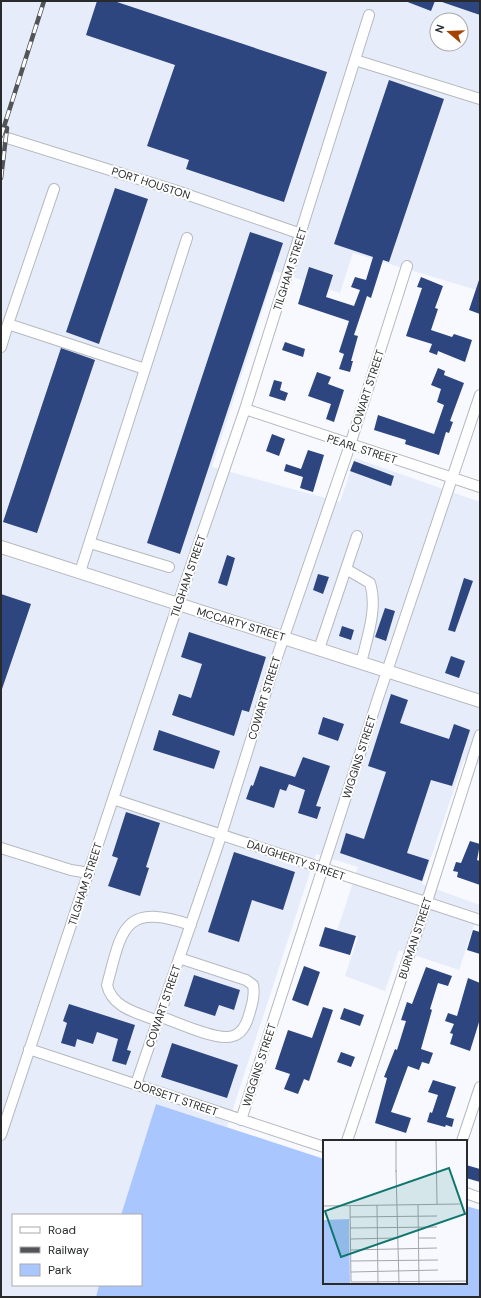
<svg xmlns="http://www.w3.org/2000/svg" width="481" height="1298" viewBox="0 0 481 1298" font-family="'DM Sans',sans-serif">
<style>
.built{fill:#e6ecfa;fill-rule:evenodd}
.green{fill:#aac6ff}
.building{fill:#2e467f}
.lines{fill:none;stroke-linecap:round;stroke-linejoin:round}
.minor-casing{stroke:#b6b9bf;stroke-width:12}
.major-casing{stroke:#b6b9bf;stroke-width:14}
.minor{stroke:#fff;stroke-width:10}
.major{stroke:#fff;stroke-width:12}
.rail-casing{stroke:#525457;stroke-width:4.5}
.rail{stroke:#fff;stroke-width:3;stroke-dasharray:9;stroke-linecap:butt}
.labels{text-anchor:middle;stroke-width:4;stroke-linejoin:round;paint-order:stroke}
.street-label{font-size:11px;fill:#282a2c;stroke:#fff}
.inset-road{fill:none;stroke:#a4a6ab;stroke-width:1}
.view{fill:#0f766e;fill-opacity:0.15;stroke:#0f766e;stroke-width:2}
.inset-edge{fill:none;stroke:#282a2c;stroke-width:2}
</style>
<rect width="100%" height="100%" fill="#f7f9ff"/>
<path class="built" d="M1 1H480V291L353 253 340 293 275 271 212 467 340 502 355 458 480 502V765L464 760 422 884 480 905V907L459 970 399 950 385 991 345 976 358 937 337 931 358 867 316 854 227 1127 156 1104 121 1215H13V1285H99L96 1297H1ZM437 20H461V44H437Z"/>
<path class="green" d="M156 1104 324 1159V1283H466V1206L480 1210V1297H96L99 1285H141V1215H121Z"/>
<path class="building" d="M97 1H114L327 72 284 202 186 169 189 160 147 146 175 65 86 35Z
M405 1H435L431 11Z
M442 1H480V15L442 2Z
M389 80 444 99 389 262 383 260 371 298 367 296 354 335 358 336 351 361H353L350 372 339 369 344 354 339 352 349 321 298 304 309 267 333 275 326 297 354 306 360 290 351 287 355 277 366 280 373 257 334 244Z
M115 188 148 199 99 344 66 332Z
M250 232 283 243 180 554 147 543Z
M421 277 443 286 435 308 438 309 431 330 452 337 454 334 472 340 465 362 438 351 437 355 429 352 432 344 406 336 422 288 417 287Z
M479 280H480V314L469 310Z
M285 342 305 349 303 357 282 350Z
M61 348 95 360 37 533 3 522Z
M438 368 445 371 444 375 464 383 450 421 453 422 449 433 446 432 439 455 405 444 406 440 374 430 378 415 434 434 444 405 437 402 441 389 431 385Z
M317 372 331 377 328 384 344 390 334 422 326 419 331 404 308 396Z
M274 380 282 382 280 390 288 393 285 401 269 396Z
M272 434 285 439 279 456 266 451Z
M308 450 324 455 313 492 300 488 303 477 284 471 286 464 301 469Z
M354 461 394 476 391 486 350 471Z
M227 555 235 558 227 586 218 583Z
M318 574 329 577 323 594 313 590Z
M464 578 473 581 455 632 448 630Z
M1 594 31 604 2 689 1 688Z
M385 608 395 611 386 641 375 637Z
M342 626 354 630 351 640 339 636Z
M189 632 266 657 249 712 242 710 234 736 172 715 179 694 191 698 202 664 181 657Z
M451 656 465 661 459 678 445 673Z
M391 694 408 700 400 723 449 739 454 724 470 730 452 786 431 780 407 853 429 860 422 881 340 853 346 833 364 839 386 772 368 766Z
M323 717 344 724 338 741 318 734Z
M159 730 220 751 214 769 153 750Z
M303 757 330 766 316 806 321 807 317 819 298 813 305 790 289 784 286 791 280 789 274 808 246 799 251 785 253 786 260 766 295 777Z
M126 812 160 823 146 867 149 868 140 896 108 886 118 858 112 856Z
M470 841 480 844 477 860 480 861V885L457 877 458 872 453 871 456 862 461 863Z
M234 852 295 872 283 910 252 900 239 942 208 932Z
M325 927 356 936 350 955 319 946Z
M473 930 480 932V954L467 950Z
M304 966 320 972 308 1006 292 1000Z
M426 967 452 976 448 986 438 983 430 1009 432 1010 421 1049 433 1053 429 1064 422 1062 419 1070 408 1066 391 1112 411 1118 406 1133 375 1123 387 1078 384 1077 395 1049 397 1050 406 1021 401 1020 407 1002 412 1004Z
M194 975 240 990 234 1010 219 1005 215 1016 184 1006Z
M468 978 480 983V1019L470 1051 450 1044 453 1034 450 1033 454 1024 445 1021 448 1013 457 1016Z
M69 1004 135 1025 127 1050 131 1051 126 1065 112 1061 118 1039 97 1032 93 1044 77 1039 75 1047 61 1043 67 1023 63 1021Z
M323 1007 333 1010 309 1081 304 1079 298 1094 284 1089 290 1074 275 1069 288 1030 312 1038Z
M344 1008 364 1015 360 1026 340 1019Z
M172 1043 238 1065 227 1098 161 1077Z
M341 1052 355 1057 351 1067 337 1062Z
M433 1080 456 1087 446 1117 454 1119 452 1127 446 1125 445 1127 427 1122 430 1112 432 1113 438 1095 428 1092Z
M466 1165 480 1169V1182L466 1178Z"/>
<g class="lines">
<defs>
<path id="minor" d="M355 60 480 99
M1 136 174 190 301 234
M54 189 8 324 145 369
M1 347 8 324
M245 409 480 487
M90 543 169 567
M346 569 370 583C378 608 367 638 361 663
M80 572 187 238
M319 649 357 536
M113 799 480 920
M1 848 71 870 89 873
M159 1016C176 1022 210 1038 227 1037 240 1037 246 1026 249 1015 252 1005 255 995 253 985L246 980 179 958
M158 1021C138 1013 112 1008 107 985 122 929 123 902 191 925
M29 1049 324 1147
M136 1084 218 845 276 660 350 445 407 266
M241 1120 378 698 480 395
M1 1135 178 604 245 409 369 15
M347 1141 423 914 480 735
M462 1141 480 1087
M466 1193 480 1198"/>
<path id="major" d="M1 547 480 701"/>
</defs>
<use href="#minor" class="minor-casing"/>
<use href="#major" class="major-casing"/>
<use href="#minor" class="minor"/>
<use href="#major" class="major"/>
<defs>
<path id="rail" d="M1 136 44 1
M1 178 7 128"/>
</defs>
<use href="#rail" class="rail-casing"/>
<use href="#rail" class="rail"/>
</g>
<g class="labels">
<g class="street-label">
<text transform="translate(151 183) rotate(18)" y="4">PORT HOUSTON</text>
<text transform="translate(290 269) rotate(-72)" y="4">TILGHAM STREET</text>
<text transform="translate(367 391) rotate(-72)" y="4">COWART STREET</text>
<text transform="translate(362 449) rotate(18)" y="4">PEARL STREET</text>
<text transform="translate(188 576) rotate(-71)" y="4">TILGHAM STREET</text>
<text transform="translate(241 624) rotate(17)" y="4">MCCARTY STREET</text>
<text transform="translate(264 698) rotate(-73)" y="4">COWART STREET</text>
<text transform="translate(359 757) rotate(-72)" y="4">WIGGINS STREET</text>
<text transform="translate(296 860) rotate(19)" y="4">DAUGHERTY STREET</text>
<text transform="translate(85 884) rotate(-72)" y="4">TILGHAM STREET</text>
<text transform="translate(415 938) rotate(-72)" y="4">BURMAN STREET</text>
<text transform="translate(163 1006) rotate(-71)" y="4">COWART STREET</text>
<text transform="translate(259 1065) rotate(-72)" y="4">WIGGINS STREET</text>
<text transform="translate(176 1098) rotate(19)" y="4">DORSETT STREET</text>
</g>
</g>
<g transform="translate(323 1140)">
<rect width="144" height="144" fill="#f7f9ff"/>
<path d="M26 79 27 144H0V80Z" fill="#aac6ff"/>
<path class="inset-road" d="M113 0 114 64M73 30 76 144M73 32V0M27 65 28 142M54 65 55 144M95 65 96 144M0 66 137 64M27 77 114 76M27 88 114 87M96 98H113M27 99 75 98M27 110 114 108M28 121 115 120M28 132 115 130M28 142 144 141"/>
<path class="view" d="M126 28 142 74 18 117 2 71Z"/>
<rect width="144" height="144" class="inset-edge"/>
</g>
<rect width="481" height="1298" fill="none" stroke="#282a2c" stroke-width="4"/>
<rect x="12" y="1214" width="130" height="72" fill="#ffffff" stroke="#a9aaab"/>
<rect x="20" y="1227" width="20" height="6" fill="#ffffff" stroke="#a9aaab"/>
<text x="48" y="1234" font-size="12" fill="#282a2c">Road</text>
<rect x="20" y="1247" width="20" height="6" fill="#525457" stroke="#a9aaab"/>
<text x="48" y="1254" font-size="12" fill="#282a2c">Railway</text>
<rect x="20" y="1264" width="20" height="12" fill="#aac6ff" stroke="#a9aaab"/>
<text x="48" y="1274" font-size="12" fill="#282a2c">Park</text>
<g transform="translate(449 32) rotate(289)"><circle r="19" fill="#ffffff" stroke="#a9aaab"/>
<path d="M0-3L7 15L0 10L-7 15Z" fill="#a44200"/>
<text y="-6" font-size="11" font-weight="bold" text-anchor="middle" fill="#282a2c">N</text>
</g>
</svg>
